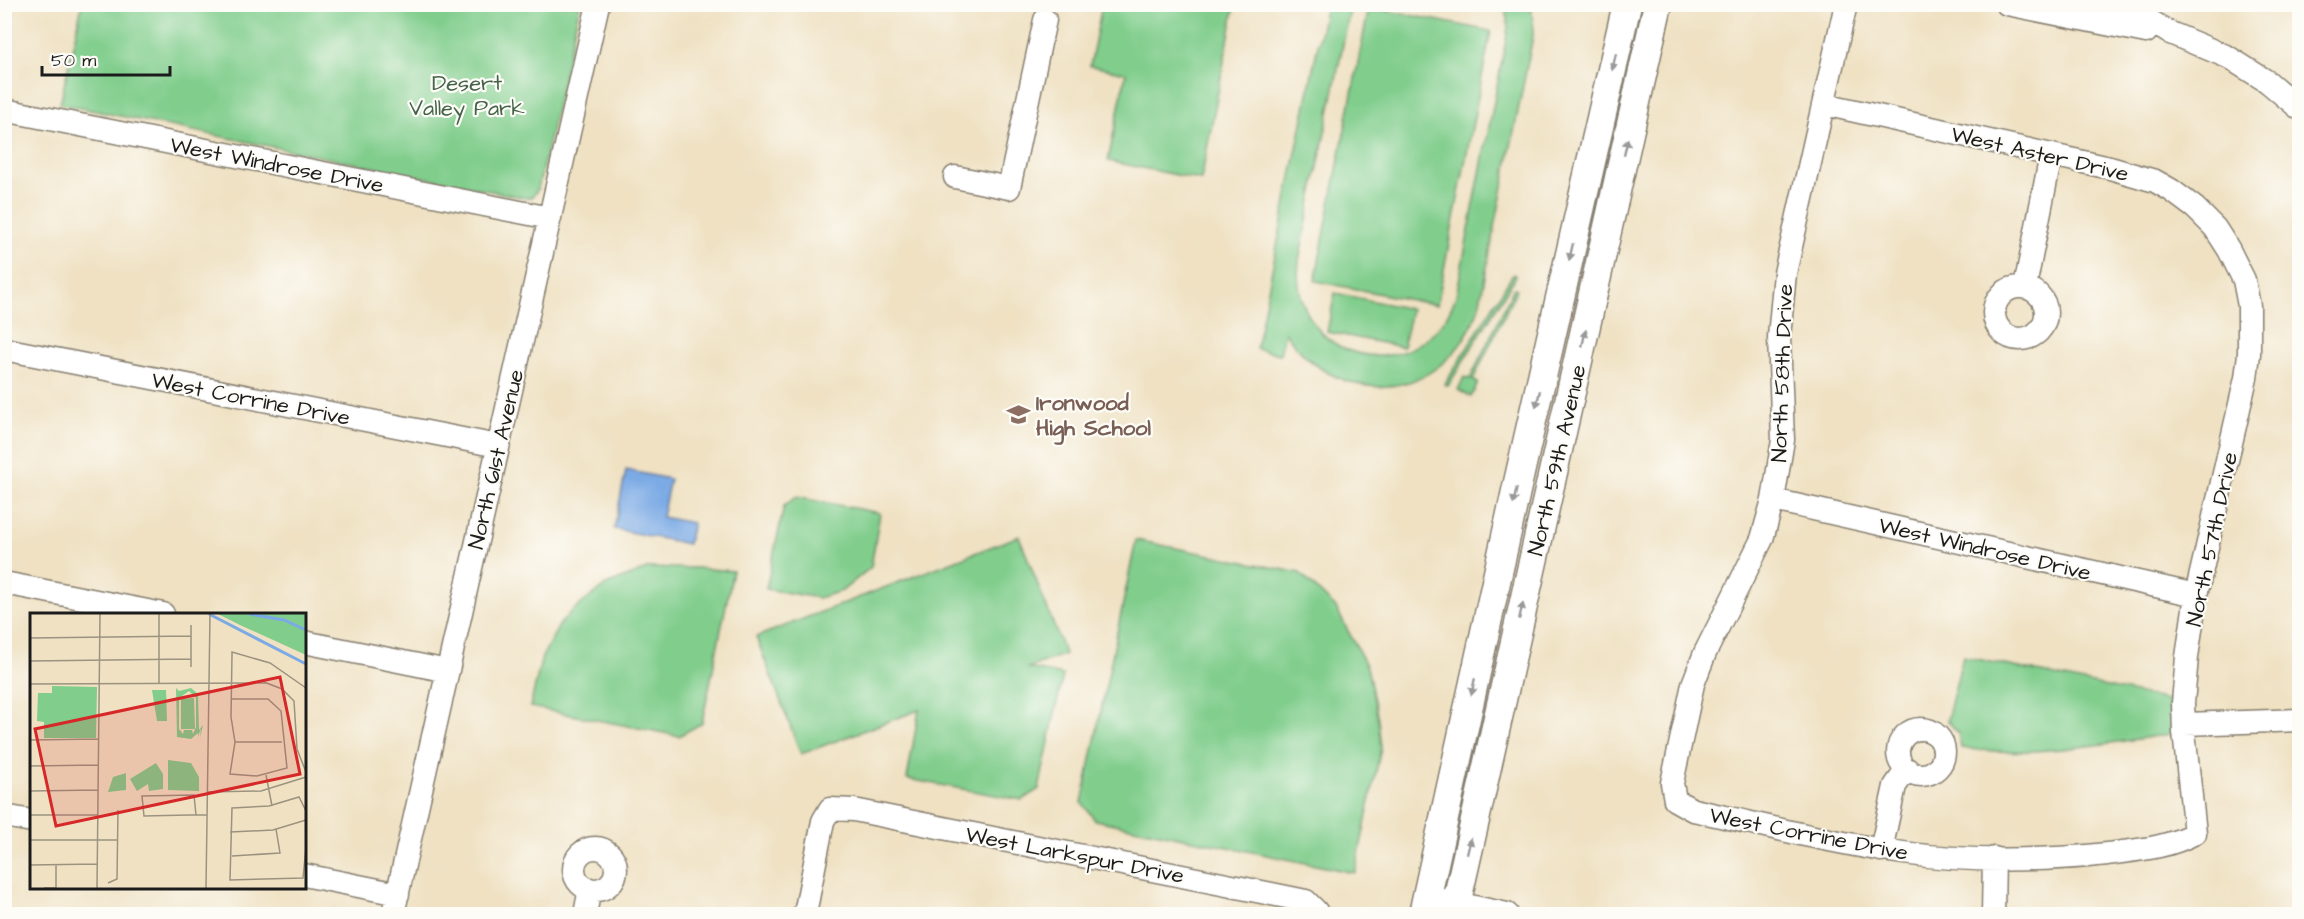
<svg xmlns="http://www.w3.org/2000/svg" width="2304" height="919" viewBox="0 0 2304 919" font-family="'Architects Daughter',sans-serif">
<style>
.green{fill:#80cd8c;stroke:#4e7454;stroke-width:1.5}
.water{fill:#7baae5;stroke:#4c6380;stroke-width:1.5}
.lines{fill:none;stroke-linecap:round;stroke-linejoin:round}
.minor-casing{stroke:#867e6f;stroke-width:25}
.major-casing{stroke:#867e6f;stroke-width:31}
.minor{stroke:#fff;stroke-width:22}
.major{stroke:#fff;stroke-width:28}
.oneway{fill:#999}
.labels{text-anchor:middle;stroke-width:4.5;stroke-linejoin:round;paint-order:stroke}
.park-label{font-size:22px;fill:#446349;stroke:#fdfcf7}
.street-label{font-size:22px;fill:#1c1c1c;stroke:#fdfcf7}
.education-label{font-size:22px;font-weight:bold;fill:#785e54;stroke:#fdfcf7;text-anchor:start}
.inset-river{fill:none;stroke:#7baae5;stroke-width:3}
.inset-road{fill:none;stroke:#9b9280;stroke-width:1.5}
.view{fill:#d62828;fill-opacity:0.15;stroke:#d62828;stroke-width:3}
.inset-edge{fill:none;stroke:#1c1c1c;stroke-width:3}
</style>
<rect width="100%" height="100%" fill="#fdfcf7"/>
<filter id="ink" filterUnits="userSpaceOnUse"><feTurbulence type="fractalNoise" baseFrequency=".0167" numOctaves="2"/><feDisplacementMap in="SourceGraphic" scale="12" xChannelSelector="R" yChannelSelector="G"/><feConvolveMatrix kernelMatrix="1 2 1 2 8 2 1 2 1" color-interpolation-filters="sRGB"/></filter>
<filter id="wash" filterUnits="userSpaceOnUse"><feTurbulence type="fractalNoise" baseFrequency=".008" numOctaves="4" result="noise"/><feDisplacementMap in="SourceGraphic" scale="24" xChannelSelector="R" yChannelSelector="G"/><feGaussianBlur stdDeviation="1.35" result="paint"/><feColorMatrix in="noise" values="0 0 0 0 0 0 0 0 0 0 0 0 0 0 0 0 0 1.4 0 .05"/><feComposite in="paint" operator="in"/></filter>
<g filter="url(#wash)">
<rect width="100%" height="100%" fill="#efe1c2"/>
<path class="green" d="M82 5V4L580 5 538 189 532 197 525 198 60 104Z
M1102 5H1235L1201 180 1108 161 1126 73 1090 66Z
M1326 5H1351L1299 260C1287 364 1421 394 1456 296L1506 40 1508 26 1505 5H1531L1534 30 1531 46 1479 307C1448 402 1340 414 1285 332L1280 354 1256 349Z
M1369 7 1491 31 1437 305 1315 281Z
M1513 274 1516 276 1448 386 1445 384Z
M1514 288 1517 289 1473 380 1478 383 1471 397 1458 390 1464 377 1470 379Z
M1335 293 1411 309 1403 347 1327 332Z
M796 497 880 513 871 567 842 591 818 598 766 589 784 506Z
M1019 536 1065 654 1028 668 1063 675 1039 789 1022 800 907 779 919 710 801 754 756 637Z
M1136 540 1300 573 1336 608 1367 667 1378 719 1381 748 1355 873 1095 820 1082 803Z
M649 568H697L733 571 702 723 679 736 530 707 542 657 560 624 571 612 606 585Z
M1963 656 2168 700 2171 734C2102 744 2031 758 1961 748L1958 733 1947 720Z"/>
<path class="water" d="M626 470 670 479 662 517 693 523 688 544 614 529Z"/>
</g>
<g filter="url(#ink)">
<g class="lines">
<defs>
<path id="minor" d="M2007 4 2146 32
M2097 4 2149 20 2168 32 2228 57 2268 82 2300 109
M1824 104 2110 168 2155 181 2171 190 2195 208 2215 228 2229 250 2244 280 2249 306V354L2246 378 2196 595 2187 657 2183 703 2184 732 2195 833C2168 848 2137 850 2107 854 2044 861 1966 862 1903 853 1832 843 1763 825 1693 810L1675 800 1672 783 1693 684 1705 653 1762 539 1773 500 1783 440 1779 337 1785 273 1846 4
M4 110 550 218
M955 177 1009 188 1045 20
M2025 287 2051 155
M1994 313a26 26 0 1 1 52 0a26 26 0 1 1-52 0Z
M4 349 498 446
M1773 500 2196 595
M4 583 163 614
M304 642 448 671
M2184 724 2300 720
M1898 752a23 23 0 1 1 46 0a23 23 0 1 1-46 0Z
M4 816 32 821
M574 869a21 21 0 1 1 42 0a21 21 0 1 1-42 0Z
M1881 850 1895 786 1907 769
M304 875 398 894
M1442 900 1507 914
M393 914 598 4
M585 914 590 889
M805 914 823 821 830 809 854 810 1306 901 1316 911 1317 914
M1993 914 1994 858"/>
<path id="major" d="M1423 914 1516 491 1627 4
M1454 914 1658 4"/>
</defs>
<use href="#minor" class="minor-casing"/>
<use href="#major" class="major-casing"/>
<use href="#minor" class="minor"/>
<use href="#major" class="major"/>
</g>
<defs><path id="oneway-solid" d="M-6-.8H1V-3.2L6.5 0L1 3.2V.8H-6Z" transform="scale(1.5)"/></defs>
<g class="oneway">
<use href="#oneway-solid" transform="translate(1614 62) rotate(103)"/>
<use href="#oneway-solid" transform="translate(1626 147) rotate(-77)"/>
<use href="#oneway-solid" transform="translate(1571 252) rotate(103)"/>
<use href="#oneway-solid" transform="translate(1584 338) rotate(-77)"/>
<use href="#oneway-solid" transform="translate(1538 399) rotate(103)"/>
<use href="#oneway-solid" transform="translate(1515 496) rotate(102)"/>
<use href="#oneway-solid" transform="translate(1521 611) rotate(-77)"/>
<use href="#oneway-solid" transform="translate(1473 687) rotate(102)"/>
<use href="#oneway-solid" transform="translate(1469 846) rotate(-77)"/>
</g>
</g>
<defs>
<symbol id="school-bare" viewBox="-9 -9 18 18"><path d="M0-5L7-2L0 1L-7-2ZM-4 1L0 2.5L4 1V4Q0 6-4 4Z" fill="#8d6e63" stroke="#fdfcf7" stroke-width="2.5" paint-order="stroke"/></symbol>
</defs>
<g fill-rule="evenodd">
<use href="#school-bare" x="1002" y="398" width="33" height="33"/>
</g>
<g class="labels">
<g class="park-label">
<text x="467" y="90">Desert<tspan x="467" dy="25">Valley Park</tspan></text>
</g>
<g class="street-label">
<text transform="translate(2040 153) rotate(13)" y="8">West Aster Drive</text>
<text transform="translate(277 164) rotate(11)" y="8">West Windrose Drive</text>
<text transform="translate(1781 373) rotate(-88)" y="8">North 58th Drive</text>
<text transform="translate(251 398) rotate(11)" y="8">West Corrine Drive</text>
<text transform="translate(495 459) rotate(-77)" y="8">North 61st Avenue</text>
<text transform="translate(1556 460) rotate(-77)" y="8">North 59th Avenue</text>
<text transform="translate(2211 539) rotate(-78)" y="8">North 57th Drive</text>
<text transform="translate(1985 548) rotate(13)" y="8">West Windrose Drive</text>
<text transform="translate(1809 833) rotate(11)" y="8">West Corrine Drive</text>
<text transform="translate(1075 854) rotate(11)" y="8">West Larkspur Drive</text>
</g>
<g class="education-label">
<text x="1036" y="410">Ironwood<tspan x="1036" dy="25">High School</tspan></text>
</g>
</g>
<g transform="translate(30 613)">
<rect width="276" height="276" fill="#efe1c2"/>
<path d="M188 1H276V42L210 12ZM22 73 67 74 66 125H14V109L7 108 8 80H22ZM146 75 149 78 161 75 168 81 169 117 173 112 170 125 171 115 168 124V120L161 126 147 124ZM159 78 166 85V114L163 121 162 117H154L153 121 149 116V85ZM122 77H136L137 108H127ZM164 85 165 116H151V86ZM138 147 161 150 169 164V178L138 177ZM126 150 133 161V176L119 178 118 171 107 178 100 166ZM96 160V177L78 179 83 164Z" fill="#80cd8c" fill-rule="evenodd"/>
<path class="inset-river" d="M179 1 276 51M219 1 254 7 276 17"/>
<path class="inset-road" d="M129 1V70M0 25 161 23M0 48 161 46M161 54V12M234 69 252 76 264 88 267 136 276 159M0 71 236 70M201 86H238L251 98 257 155 227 163 200 161 205 129 201 104 202 42V39L240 50 276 75M0 127 69 126M205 129H252M0 153 68 152M236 162 242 193M0 178 68 177M177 179 231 178 276 164M276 198 269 184 239 193 202 195 200 267 273 265 276 234M0 202H68M166 202 164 182 112 183 114 203 159 202H177M200 219 243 217 276 207M0 227H88M202 243 250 240 246 216M0 252 67 251M78 270 87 266 88 197M14 275H26V251M67 275 70 1M176 275 180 1"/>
<path class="view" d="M250 64 270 161 26 213 5 116Z"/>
<rect width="276" height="276" class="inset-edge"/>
</g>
<rect width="2304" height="919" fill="none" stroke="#fdfcf7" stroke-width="24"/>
<path d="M42 66v9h128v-9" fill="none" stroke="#1c1c1c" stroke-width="3"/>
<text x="51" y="66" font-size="18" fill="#1c1c1c" stroke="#fdfcf7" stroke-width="4.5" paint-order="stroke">50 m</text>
</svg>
